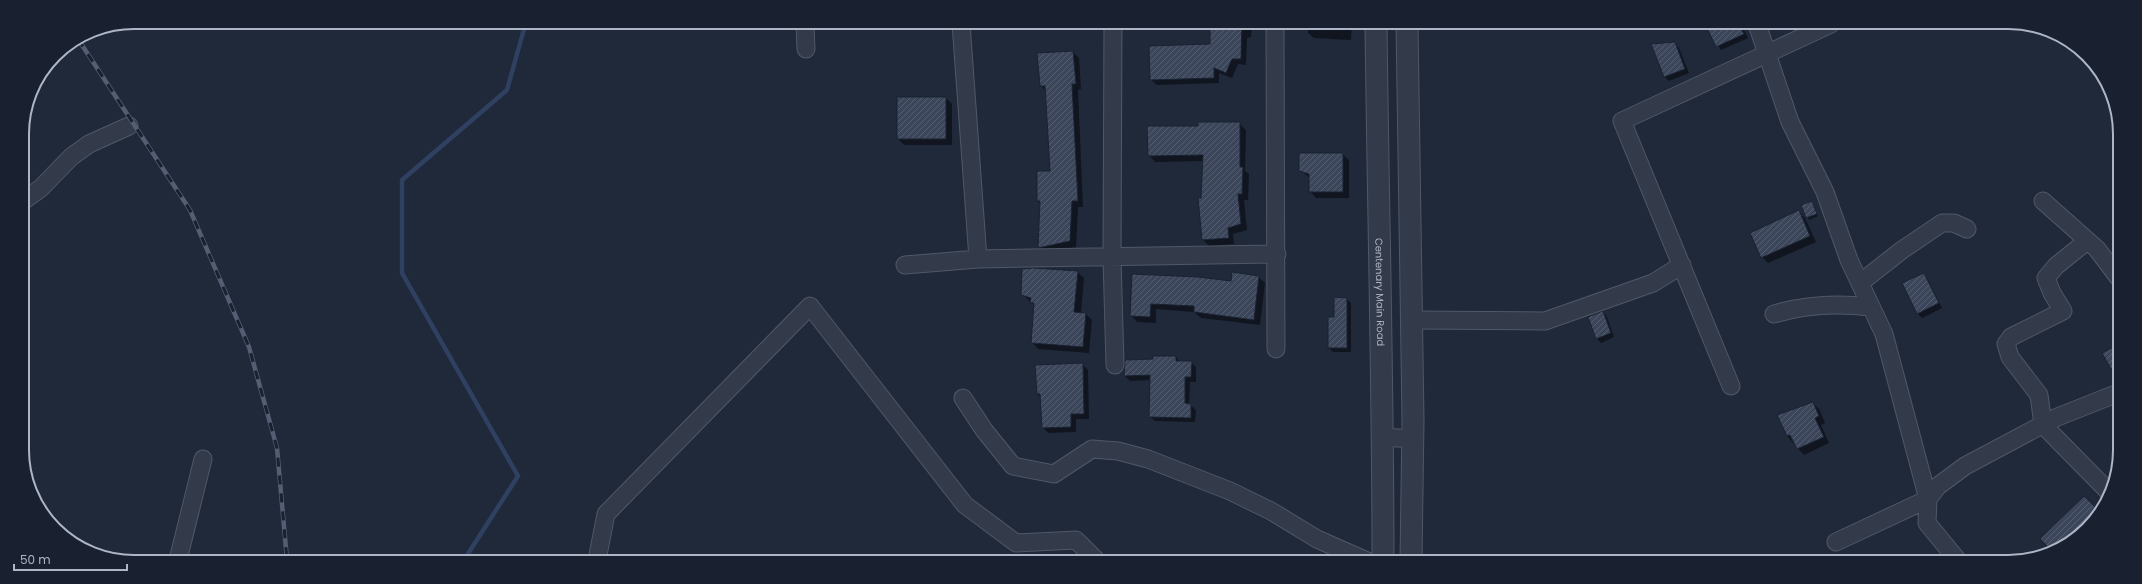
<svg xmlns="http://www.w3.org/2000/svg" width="2142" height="584" viewBox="0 0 2142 584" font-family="Poppins,sans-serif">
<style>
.shadow{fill:#0007}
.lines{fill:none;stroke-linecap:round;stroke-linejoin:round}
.stream{stroke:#2f4061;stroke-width:4.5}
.building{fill:url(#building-hatch);stroke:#1a2231}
.minor-casing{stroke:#505868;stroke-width:19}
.tertiary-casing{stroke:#505868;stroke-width:23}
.minor{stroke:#333b4a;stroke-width:17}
.tertiary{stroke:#333b4a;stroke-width:21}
.rail-casing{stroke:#545e72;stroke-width:4.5}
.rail{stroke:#19202f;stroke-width:3;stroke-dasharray:9;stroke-linecap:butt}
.labels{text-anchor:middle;stroke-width:4;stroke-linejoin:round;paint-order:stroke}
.street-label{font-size:10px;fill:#adb5c7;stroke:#19202f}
.rim{fill:none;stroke:#adb5c7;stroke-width:2}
</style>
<defs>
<pattern id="building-hatch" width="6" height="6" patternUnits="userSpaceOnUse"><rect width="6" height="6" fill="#3b465b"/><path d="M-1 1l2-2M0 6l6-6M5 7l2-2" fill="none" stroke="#555e71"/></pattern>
</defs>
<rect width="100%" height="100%" fill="#1f293a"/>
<path class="shadow" d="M1211 23H1252L1251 37 1247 38 1246 65 1238 64 1232 78 1219 73V83L1157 85 1151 80 1211 45Z
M1303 23H1352L1351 40 1314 38 1308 33V24Z
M1717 24H1741L1748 38 1721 50 1708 28Z
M1675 44 1679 48 1689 73 1669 81 1665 77Z
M1073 52 1079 58 1081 89 1078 90 1083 207H1078L1076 247 1046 254 1039 248 1041 204 1038 201 1051 172 1047 92 1041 86Z
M946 98 952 104V145H904L898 139Z
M1239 123 1246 130 1245 171 1249 174 1248 200H1244L1247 230 1233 234 1234 244 1209 246 1203 240V161L1155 162 1149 155 1199 127Z
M1342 154 1349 160V198H1316L1310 191V178L1300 170Z
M1812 202 1818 216 1809 220 1803 206Z
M1799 212 1805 218 1816 242 1768 263 1762 257Z
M1077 272 1084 278 1081 313 1086 314 1092 320 1089 353 1038 349 1032 342 1034 305 1022 294Z
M1923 274 1927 278 1942 308 1922 318 1918 314Z
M1133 275 1232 282 1258 277 1265 283 1260 325 1201 318 1194 312 1156 309V323L1137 322 1131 315Z
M1347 299 1351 303V352H1333L1329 348 1335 318Z
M1603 312 1607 317 1614 337 1601 343 1597 339Z
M1176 357 1180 362H1191L1196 367V382H1190L1189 404 1196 410 1195 422 1155 421 1150 416V380L1130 381 1125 376 1154 360Z
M1082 364 1088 370 1089 419H1076V432L1048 433 1043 427 1042 398 1037 394Z
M1813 403 1819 409 1825 423 1821 425 1829 443 1804 455 1787 436Z"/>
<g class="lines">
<path class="stream" d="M464 560 518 476 402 273V180L507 90 526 22"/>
</g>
<path class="building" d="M1210 23H1242L1241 59H1232L1226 73 1214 68V78L1150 80 1149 46 1210 44Z
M1715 24H1739L1744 34 1716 47 1707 28Z
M1675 42 1685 69 1664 77 1651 44Z
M1073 51 1076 84H1072L1078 201H1072L1070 241 1038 248 1040 201H1037V171H1050L1045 86H1040L1037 53Z
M897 97H946V139H897Z
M1198 122H1240V167H1243L1242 194H1238L1241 224 1228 228 1229 238 1202 240 1198 198H1201L1203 155 1148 156 1147 126H1198Z
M1299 153H1343V192H1309V174L1299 171Z
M1812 201 1817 214 1806 218 1801 205Z
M1799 210 1810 236 1761 258 1750 233Z
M1033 268 1078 271 1074 312 1086 313 1083 347 1031 343 1034 303H1030L1031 298 1021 295 1022 269Z
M1232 272 1259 276 1254 320 1194 312V306L1151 304 1150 317 1130 316 1132 274 1198 277 1231 281Z
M1924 273 1939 303 1917 314 1902 283Z
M1334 297 1347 298V348H1328V317H1334Z
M1603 311 1611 333 1596 339 1588 317Z
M2118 345V381L2102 353Z
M1153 356H1176V361H1192L1191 377H1185V403L1191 404V418L1149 417 1150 375 1124 376 1125 360 1153 359Z
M1083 363 1084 414H1071V427L1042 428 1040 394H1037L1035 365Z
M1813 402 1819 416 1815 418 1824 437 1797 449 1790 435 1787 436 1777 415Z
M2084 496 2100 512 2082 534 2053 552 2040 539Z"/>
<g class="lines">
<defs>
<path id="minor" d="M805 23 806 49
M961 23 978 259
M1113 23 1112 258 1115 365
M1275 23 1276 349
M1757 24 1790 122 1825 192 1849 260 1884 334 1928 499 1836 542
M23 201 41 188 71 157 89 144 129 126
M2043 201 2097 249 2118 277
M2087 241 2056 266 2046 278 2052 293 2063 311 2011 337 2006 344 2010 357 2039 395 2043 425 2110 493
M905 265 978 259 1277 254
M1860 283 1902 250 1942 223H1954L1967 229
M1774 314C1807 304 1838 303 1871 307
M1411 320 1545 321 1653 283 1682 265
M1731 386 1622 121 1831 24
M963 398 984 430 1013 466 1054 474 1092 449 1118 451 1148 459 1230 491 1271 511 1317 539 1367 561
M1383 437 1413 439
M178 560 203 459
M597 560 606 514 810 306 965 505 1016 543 1076 540 1097 561
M1959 562 1927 523 1928 499 1938 486 1965 466 2055 418 2118 393"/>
<g id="tertiary">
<path id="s1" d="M1376 23C1378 203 1383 382 1383 561"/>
<path d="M1407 23 1413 420 1411 561"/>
</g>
</defs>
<use href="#minor" class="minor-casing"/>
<use href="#tertiary" class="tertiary-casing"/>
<use href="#minor" class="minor"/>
<use href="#tertiary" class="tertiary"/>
<defs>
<path id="rail" d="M78 39 190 210 249 347 277 448 287 560"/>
</defs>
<use href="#rail" class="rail-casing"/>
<use href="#rail" class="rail"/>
</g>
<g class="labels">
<g class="street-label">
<text dy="4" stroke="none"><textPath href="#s1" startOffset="269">Centenary Main Road</textPath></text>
</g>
</g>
<path d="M0 0H2142V584H0ZM134 29H2008A105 105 0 0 1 2113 134V450A105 105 0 0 1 2008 555H134A105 105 0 0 1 29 450V134A105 105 0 0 1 134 29Z" fill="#19202f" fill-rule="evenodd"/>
<path class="rim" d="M134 29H2008A105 105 0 0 1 2113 134V450A105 105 0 0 1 2008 555H134A105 105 0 0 1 29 450V134A105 105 0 0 1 134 29Z"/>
<path d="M14 564v6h113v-6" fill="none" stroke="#adb5c7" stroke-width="2"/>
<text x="20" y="564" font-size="12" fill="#adb5c7" stroke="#19202f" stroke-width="3" paint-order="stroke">50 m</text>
</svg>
